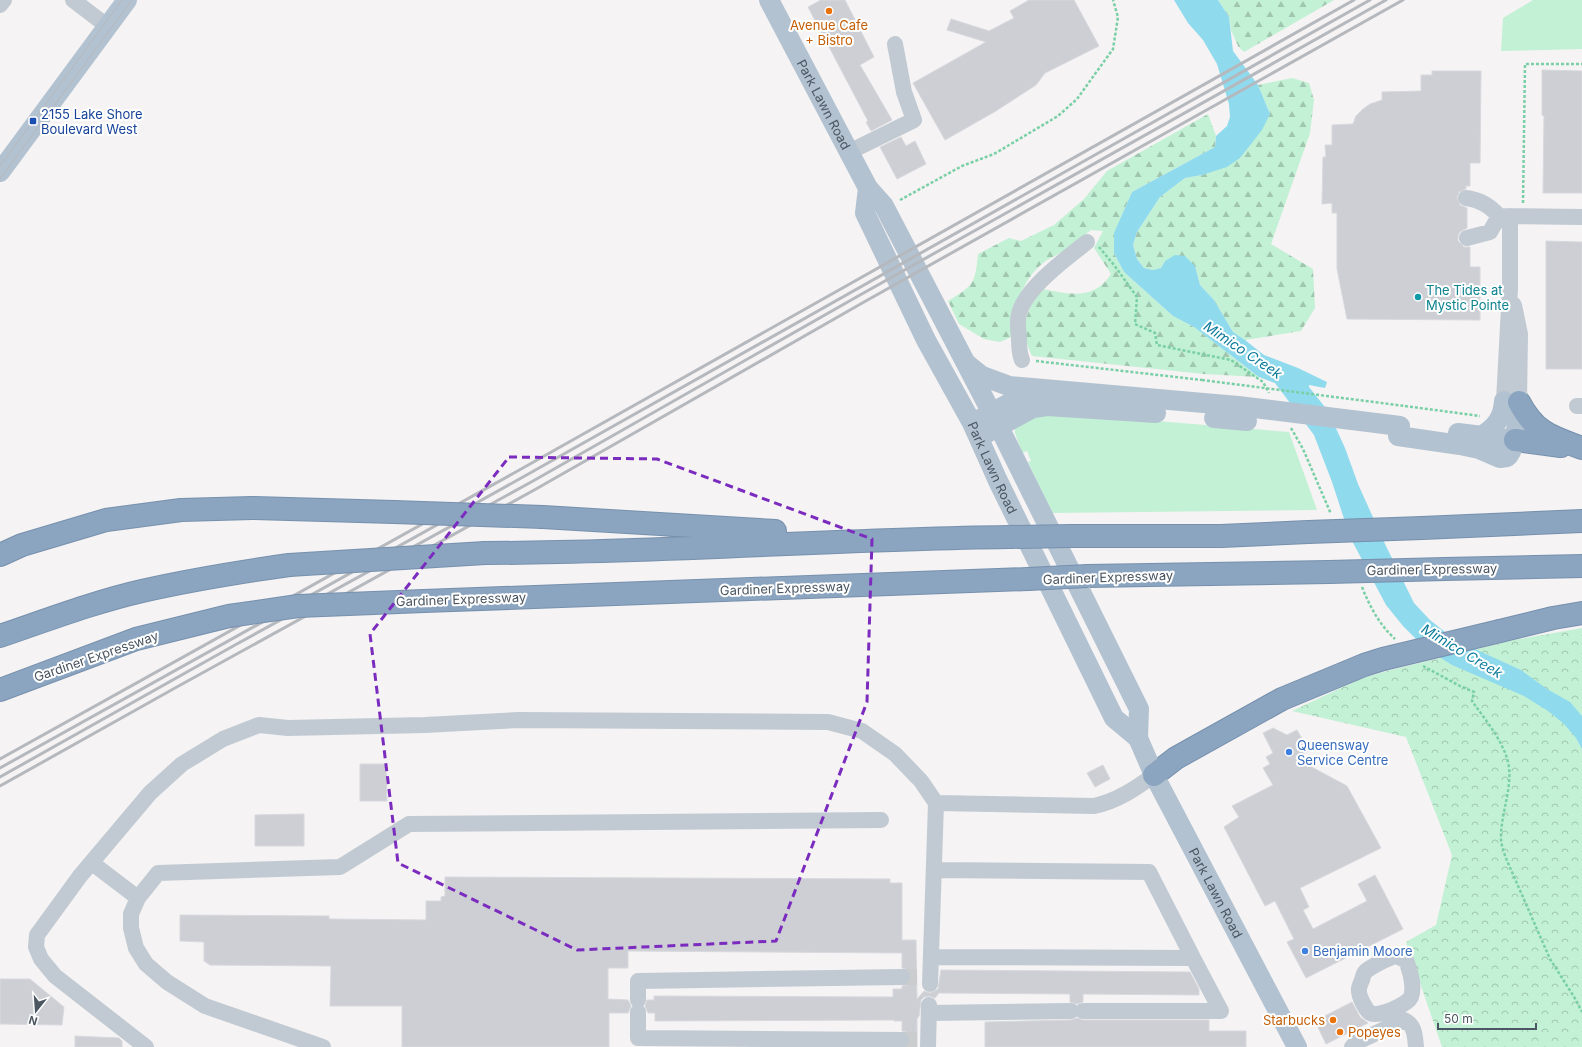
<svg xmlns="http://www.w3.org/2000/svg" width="1582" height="1047" viewBox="0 0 1582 1047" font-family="Inter,sans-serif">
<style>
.grass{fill:#c3f1d5}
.forest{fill:url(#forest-firs)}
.park{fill:url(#park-crowns)}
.water{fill:#90daee}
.building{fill:#cdcfd5;stroke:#d7d9de}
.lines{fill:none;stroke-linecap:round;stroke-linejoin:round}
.minor-tunnel{stroke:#caccce;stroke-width:16;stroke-dasharray:16 8;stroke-linecap:butt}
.highway-casing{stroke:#7690ad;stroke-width:24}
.path{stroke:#7ad0a6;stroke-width:2.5;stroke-dasharray:3 2;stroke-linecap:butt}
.minor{stroke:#c1cad2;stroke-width:16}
.major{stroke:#b3c2d1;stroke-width:20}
.highway{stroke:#8ba5c1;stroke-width:22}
.tram{stroke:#b5b8bd;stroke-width:1}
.rail{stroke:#b5b8bd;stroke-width:3}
.highway-bridge-casing{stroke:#7690ad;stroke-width:24;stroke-linecap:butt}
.path-bridge{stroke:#7ad0a6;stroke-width:2.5;stroke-dasharray:3 2;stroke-linecap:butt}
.major-bridge{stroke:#b3c2d1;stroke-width:20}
.highway-bridge{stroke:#8ba5c1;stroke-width:22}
.marked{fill:none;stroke:#7b2cbf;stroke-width:3;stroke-dasharray:8 5;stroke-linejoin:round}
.food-dot{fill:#e8710a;stroke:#fff;stroke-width:1.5}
.transit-dot{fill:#1a4fb4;stroke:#fff;stroke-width:1.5}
.culture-dot{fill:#0f9aa8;stroke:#fff;stroke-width:1.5}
.shop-dot{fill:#3f7fe0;stroke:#fff;stroke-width:1.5}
.labels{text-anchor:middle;stroke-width:4;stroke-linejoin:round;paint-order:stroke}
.food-label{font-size:13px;fill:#c56008;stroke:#fff}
.street-label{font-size:13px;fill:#4a5661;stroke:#fff}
.transit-label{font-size:13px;fill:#164399;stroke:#fff;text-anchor:start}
.culture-label{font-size:13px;fill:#0d838f;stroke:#fff;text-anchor:start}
.shop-label{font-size:13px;fill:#366cbe;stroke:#fff;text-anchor:start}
.water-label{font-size:14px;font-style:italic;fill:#0c7c9b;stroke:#fff}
</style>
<defs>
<pattern id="forest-firs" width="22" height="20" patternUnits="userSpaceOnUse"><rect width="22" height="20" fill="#c3f1d5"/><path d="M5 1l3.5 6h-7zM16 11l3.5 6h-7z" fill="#a0c6b0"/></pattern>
<pattern id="park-crowns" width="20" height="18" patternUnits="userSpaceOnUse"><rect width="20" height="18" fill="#c3f1d5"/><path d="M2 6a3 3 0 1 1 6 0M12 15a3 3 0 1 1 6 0" fill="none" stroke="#a0c6b0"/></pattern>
</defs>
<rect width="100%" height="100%" fill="#f5f3f3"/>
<path class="grass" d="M1533 0H1582V49L1501 51 1503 18Z
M1047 412 1289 432 1317 510 1052 513 1028 462 1031 461 1027 451 1022 453 1015 433V427Z"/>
<path class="forest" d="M1218 0H1334L1244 52 1238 46 1231 30 1229 17Z
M1292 78 1309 83 1314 100 1310 133 1271 244 1313 269 1315 308 1301 331 1245 340 1233 332 1214 300 1200 285 1195 266 1165 261 1161 268 1153 270 1144 268 1137 259 1133 245 1137 232 1160 197 1185 178 1202 175 1240 158 1270 114 1258 85Z
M1208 114 1216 136 1215 147 1132 192 1121 217 1114 253 1124 272 1173 316 1194 327 1259 377 1204 374 1032 356C1019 331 1025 309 1043 289 1069 294 1094 301 1111 274L1094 248 1103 231 1091 230C1082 237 1072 246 1062 252 1056 256 1049 258 1043 263 1021 281 1013 310 1011 337L1000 342 984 339 959 324 948 301C974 285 975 284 978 254L1009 238 1021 241 1054 225 1084 199 1107 171Z"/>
<path class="park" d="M1582 628V1047H1442L1406 942 1436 925 1452 855 1406 737 1292 711 1360 679 1387 671 1514 640Z"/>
<path class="water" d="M1174 0H1218L1229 17 1233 51 1258 85 1270 114 1262 130 1240 158 1227 167 1202 175 1185 178 1160 197 1137 232 1133 245 1137 259 1144 268 1153 270 1161 268 1165 261 1175 255 1185 256 1195 266 1200 285 1214 300 1233 332 1245 340 1264 355 1298 368 1327 382 1325 388 1309 385V387L1328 411 1345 448 1358 484 1385 544 1414 603 1430 620 1455 640 1521 670 1547 689 1570 702 1582 716V749L1576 738 1564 724 1548 711 1524 696 1452 665 1425 648 1403 626 1386 605 1350 537 1332 482 1314 435 1275 383 1259 377 1194 327 1173 316 1124 272 1114 253V233L1132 192 1215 147 1216 136 1227 126 1230 117 1229 104 1217 64 1203 40 1188 23Z"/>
<path class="building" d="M821 0H845L874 57 860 65 892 120 871 131 866 122 868 121 808 7Z
M1029 0H1074L1099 46 1045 73 1036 85 996 111 945 140 913 83 986 42 947 30 951 19 989 31 1014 18 1010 11Z
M1542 70 1582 71V193H1543L1544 116 1542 115Z
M1432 71H1481L1480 163H1470V186H1466V189L1459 192 1457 197 1460 205 1467 208V228L1460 232 1458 236V241L1464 247H1470V267H1480V320L1347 319 1337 269V213H1332V203L1322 204 1323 157H1326L1325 145H1332V125L1353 124 1356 116 1363 109 1370 104 1382 100V92L1421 91V75H1432Z
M901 137 906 146 915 141 926 164 897 179 880 147Z
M1546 241 1582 242V369H1546Z
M1273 728 1287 735 1297 730 1309 751 1295 758 1347 786 1381 848 1300 888 1309 907 1303 910 1313 929 1367 901 1358 884 1375 875 1403 929 1306 978 1287 942 1294 939 1275 901 1265 906 1224 827 1239 817 1232 806 1273 785 1263 768 1270 764 1266 757 1273 753 1263 733Z
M360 764H386L387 801H360Z
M1103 765 1110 779 1095 787 1087 773Z
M304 814V846H255V815Z
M445 877 890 879V883H902V940H916L917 999 924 991 930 993 938 989 941 970 1190 972 1199 989V995L1083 994V1002L1077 1004 1070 1002V994L939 993 935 998 929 996 924 997 921 1000 919 1016 917 1019V1047H907L910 1040 909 1036 906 1032 902 1031V1021H894V1020L655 1021V1013H648L645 1006 647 1000H654V996L893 997V989H902V986L907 985 910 982 911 977 910 972 906 969 902 968V953L628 951V968H608V999L628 1000 631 1006 628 1013H609V1047H402V1006H330L331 966 210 965 204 961V942L180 941V915L329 916V919L426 920V901H441V897L445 896Z
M0 979H30L64 1007 62 1025 0 1024Z
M1352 1002 1360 1017 1368 1023 1326 1044 1315 1021Z
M1077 1018 1083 1020H1209V1031H1246V1047H985V1022L1071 1020Z
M75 1036 119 1038 122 1041V1047H75Z"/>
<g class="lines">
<path class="minor-tunnel" d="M902 977H917
M901 1040H917"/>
<defs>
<path id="highway" d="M1519 402C1535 433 1552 437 1582 448
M1515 440 1561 446
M543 517 775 531
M1422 528 1582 521
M1072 536H1221L1308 532
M485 553C660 553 834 539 1009 537
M0 555 22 545 106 520 181 510 252 508 394 512
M1445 569 1582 566
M1088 576 1329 572
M424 601 1028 579
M1500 631 1553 618 1582 613
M0 636C47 620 94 602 142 591 191 580 240 572 289 565
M0 690 136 639 229 616
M1154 775 1176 758 1282 699 1364 665 1383 659"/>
</defs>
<use href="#highway" class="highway-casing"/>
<path class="path" d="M900 200 962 166 994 154 1058 116 1077 99 1113 49 1118 17 1113 0
M1523 203 1525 64H1582
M1099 247 1114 265 1137 297 1135 324 1155 333 1157 345 1231 360 1263 382 1269 393
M1036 361 1202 380
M1405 406 1480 416
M1291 428 1303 449 1331 514
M1362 587C1370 607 1379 624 1395 639
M1423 666 1460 686 1474 692 1472 701C1484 718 1500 737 1507 758 1515 784 1500 813 1501 840 1502 848 1505 856 1508 863L1550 959 1576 1000 1582 1012"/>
<path class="minor" d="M73 0 107 26
M0 5 4 0
M849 152 914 120 904 92 895 44
M1466 198C1480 200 1489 205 1499 216L1582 217
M1467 238 1490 232 1499 216
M1514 305 1520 334 1519 402
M1022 360C1019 353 1019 346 1019 339 1018 331 1017 322 1019 314 1025 288 1067 258 1087 242
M1504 401 1510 289V216
M1577 406H1582
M936 803 1094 806C1117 801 1135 789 1154 775
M92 863 138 898
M1396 956 1406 960C1410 971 1415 986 1411 997 1408 1004 1378 1018 1370 1013 1365 1009 1358 995 1359 989 1359 986 1361 983 1362 980 1363 977 1363 974 1366 971 1371 967 1389 957 1396 956Z
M931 957 1193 958 1149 872 935 870
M638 1000V981L902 977
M1083 1011H1221L1193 958
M638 1012V1038L901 1040
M929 1013 1071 1011
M146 1047 55 976 41 959 36 947 37 935 80 876 150 793 182 764 223 739 259 725 288 728 425 725 519 720 828 722 862 731 895 754 921 781 936 803 930 984
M323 1047 205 1006 167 982 146 964 136 948 131 928V914L138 898 158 873 340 867 409 824 881 820
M928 1047 929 1005
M1352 1047 1357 1042 1404 1020C1415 1025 1415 1036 1416 1047"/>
<g class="major">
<path id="s1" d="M769 0 868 188 884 206 999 427 1139 709 1138 738 1154 775 1297 1047"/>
<path d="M0 172 127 0"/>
<path id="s2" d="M868 188 865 213 926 340 972 423 998 481 1114 718 1138 738"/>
<path d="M967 364 982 376 1009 386 1238 406"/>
<path d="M1214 418 1247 421"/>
<path d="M980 419 1015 400 1041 396"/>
<path d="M987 433 1033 408 1047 406 1156 413"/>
<path d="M1458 433 1515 440"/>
<path d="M1398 436 1460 445 1479 449 1500 458 1507 457C1517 450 1517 415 1519 402"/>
<path d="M1481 436C1495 428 1503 418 1504 401"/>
</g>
<use href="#highway" class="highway"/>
<path class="tram" d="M0 166 122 0
M0 179 132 0"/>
<path class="rail" d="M0 759 514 473 1354 0
M0 768 523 477 1370 0
M0 777 235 645 533 481 860 295 1386 0
M0 786 175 688 536 489 864 302 1403 0"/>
<defs>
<path id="highway-bridge" d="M394 512 543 517
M1308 532 1422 528
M1009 537 1072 536
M289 565 485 553
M1329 572 1445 569
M1028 579 1088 576
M229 616 298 606 424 601
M1383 659 1500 631"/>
</defs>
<use href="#highway-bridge" class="highway-bridge-casing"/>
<path class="path-bridge" d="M1202 380 1405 406"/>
<path class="major-bridge" d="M1238 406 1400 426"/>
<use href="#highway-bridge" class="highway-bridge"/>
</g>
<path class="marked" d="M509 457 657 459 872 539 867 702 776 941 577 950 398 863 370 634Z"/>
<g class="food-dot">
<circle cx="829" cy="11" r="4"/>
<circle cx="1333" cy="1020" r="4"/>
<circle cx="1340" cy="1032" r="4"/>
</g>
<rect class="transit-dot" x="29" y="117" width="8" height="8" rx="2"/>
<circle class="culture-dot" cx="1418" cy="297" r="4"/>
<g class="shop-dot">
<circle cx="1289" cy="752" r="4"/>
<circle cx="1305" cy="951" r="4"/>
</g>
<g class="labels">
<g class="food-label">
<text x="829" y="30">Avenue Cafe<tspan x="829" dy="15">+ Bistro</tspan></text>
<text x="1325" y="1025" text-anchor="end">Starbucks</text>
<text x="1348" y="1037" text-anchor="start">Popeyes</text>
</g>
<g class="street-label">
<text dy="5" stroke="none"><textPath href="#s1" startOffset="118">Park Lawn Road</textPath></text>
<text dy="5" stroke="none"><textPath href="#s2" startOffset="310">Park Lawn Road</textPath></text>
<text transform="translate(1432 569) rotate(-1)" y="5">Gardiner Expressway</text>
<text transform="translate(1108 577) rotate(-2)" y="5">Gardiner Expressway</text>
<text transform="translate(785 588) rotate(-2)" y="5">Gardiner Expressway</text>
<text transform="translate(461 599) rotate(-2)" y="5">Gardiner Expressway</text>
<text transform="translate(96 656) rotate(-19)" y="5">Gardiner Expressway</text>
<text dy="5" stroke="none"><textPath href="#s1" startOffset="1003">Park Lawn Road</textPath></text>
</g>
<g class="transit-label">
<text x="41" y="119">2155 Lake Shore<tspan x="41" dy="15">Boulevard West</tspan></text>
</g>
<g class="culture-label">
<text x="1426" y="295">The Tides at<tspan x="1426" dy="15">Mystic Pointe</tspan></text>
</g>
<g class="shop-label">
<text x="1297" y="750">Queensway<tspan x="1297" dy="15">Service Centre</tspan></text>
<text x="1313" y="956">Benjamin Moore</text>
</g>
<g class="water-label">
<text transform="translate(1243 350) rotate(34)" y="5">Mimico Creek</text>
<text transform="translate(1462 651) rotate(31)" y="5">Mimico Creek</text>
</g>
</g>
<g transform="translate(36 1011) rotate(197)" stroke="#ffffff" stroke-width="3" paint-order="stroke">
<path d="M0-3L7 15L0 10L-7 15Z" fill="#4a5661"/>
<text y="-6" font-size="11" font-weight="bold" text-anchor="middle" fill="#4a5661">N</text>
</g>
<path d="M1438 1023v6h98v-6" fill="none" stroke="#4a5661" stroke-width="2"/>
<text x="1444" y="1023" font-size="12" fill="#4a5661" stroke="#ffffff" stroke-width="3" paint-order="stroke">50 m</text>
</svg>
